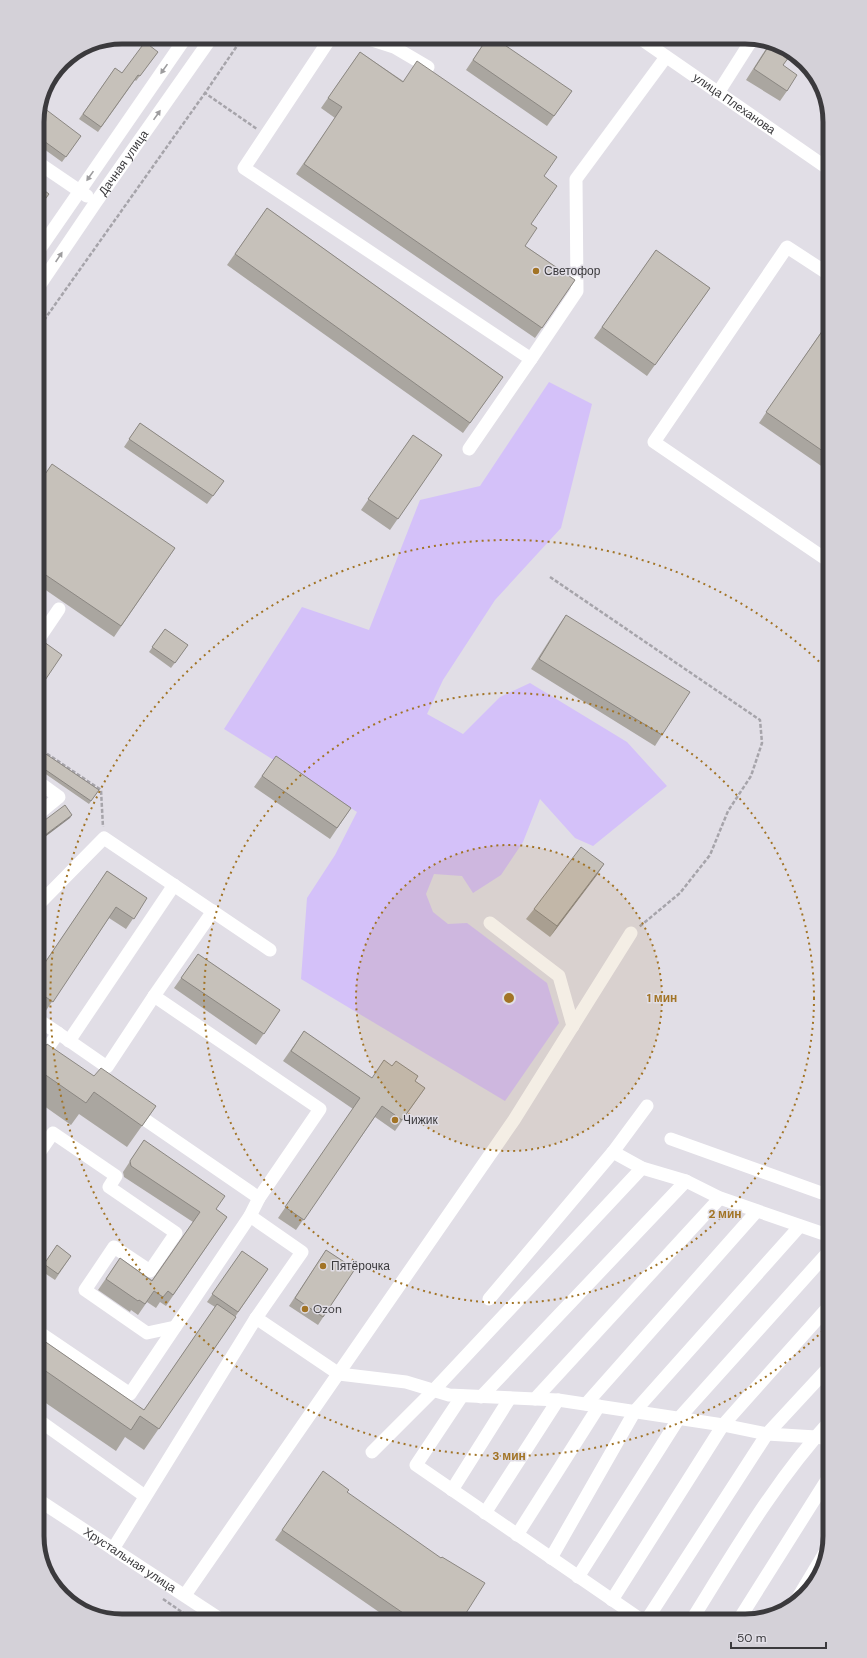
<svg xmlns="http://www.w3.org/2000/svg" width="867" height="1658" viewBox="0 0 867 1658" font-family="'DM Sans',sans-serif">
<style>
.green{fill:#d4c1f9}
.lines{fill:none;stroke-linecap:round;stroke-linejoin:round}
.path{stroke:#a6a4aa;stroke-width:2.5;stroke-dasharray:4 2;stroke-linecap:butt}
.minor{stroke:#fff;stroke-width:13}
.wall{fill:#aaa6a0}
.shaded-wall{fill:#8b8782}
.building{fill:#c6c1ba;stroke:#8b8782}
.oneway{fill:#9d9c9e}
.ring{fill:none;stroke:#a27426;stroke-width:2;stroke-dasharray:2 4}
.poi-dot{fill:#a27426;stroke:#e1dee6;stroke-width:1.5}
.labels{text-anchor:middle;stroke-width:3;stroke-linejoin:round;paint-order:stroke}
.street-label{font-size:12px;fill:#3b3a3d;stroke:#e1dee6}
.poi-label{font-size:12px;fill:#3b3a3d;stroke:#e1dee6;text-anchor:start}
.rim{fill:none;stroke:#3b3a3d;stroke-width:5}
.centre{fill:#a27426;stroke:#e1dee6;stroke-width:2}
.ring-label{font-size:12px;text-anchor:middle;font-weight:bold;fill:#a27426;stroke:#e1dee6;stroke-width:3;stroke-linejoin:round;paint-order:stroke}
</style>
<rect width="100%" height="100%" fill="#e1dee6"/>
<path class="green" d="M549 382 592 404 561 528 495 600 443 680 427 714 463 734 500 697 530 683 627 742 667 786 593 846 575 838 540 799 523 842 501 875 473 893 462 876 434 874 426 894 433 912 448 924 467 923 547 983 559 1023 505 1101 301 979 307 898 335 855 357 812 224 729 302 607 369 630 420 500 480 486Z"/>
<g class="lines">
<path class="path" d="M243 37 205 93 257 129
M37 330 205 93
M550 577 760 720 762 743 751 776 728 811 710 855 680 893 639 927
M37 747 101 790 103 827
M55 1582 65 1589 79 1608
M163 1599 195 1621
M173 1621 185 1614 186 1621"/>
<g class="minor">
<path d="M331 37 244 168 531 359 469 449"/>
<path d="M363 37 394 47 428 67"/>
<path id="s1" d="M638 37 830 170"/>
<path d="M718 93 753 38"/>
<path d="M37 162 87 196"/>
<path d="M37 253 186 37"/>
<path id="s2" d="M37 289 96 202 212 37"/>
<path d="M531 359 577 291 576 179 666 57"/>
<path d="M830 562 654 442 787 247 830 275"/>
<path d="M37 636 40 637 59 609"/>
<path d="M37 815 59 797 37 781"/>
<path d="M37 906 104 838 270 950"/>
<path d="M490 923 559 976 573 1026"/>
<path d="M154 996 213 911"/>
<path d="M37 1019 58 1033"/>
<path d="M69 1041 174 885"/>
<path d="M131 1110 259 1198"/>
<path d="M671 1139 830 1196"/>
<path d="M613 1152 642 1168 686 1181 720 1198 830 1236"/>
<path d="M37 1156 53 1133 116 1176 109 1187 176 1233 150 1271 114 1247 85 1290 147 1333 175 1327"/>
<path d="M489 1299 613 1152 647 1106"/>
<path d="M256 1318 339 1374 406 1382 449 1395 558 1400 723 1425 767 1434 816 1437 830 1439"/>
<path d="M37 1331 130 1394 250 1216 259 1198 320 1109 154 996 107 1067 58 1033 45 1052 52 1057"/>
<path d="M462 1396 416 1465 643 1621"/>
<path d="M481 1397 686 1181"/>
<path d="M535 1399 720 1198"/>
<path d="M586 1404 757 1211"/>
<path d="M37 1419 142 1494"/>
<path d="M372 1452 433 1391 642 1168"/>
<path d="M452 1490 510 1398"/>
<path id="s3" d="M37 1499 223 1621"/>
<path d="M485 1513 558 1400"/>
<path d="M517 1535 599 1406"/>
<path d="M113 1549 256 1318 302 1252 250 1216"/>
<path d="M551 1558 635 1411 800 1226"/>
<path d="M578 1577 679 1418 830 1250"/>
<path d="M185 1595 514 1120 631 933"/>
<path d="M797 1599 824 1554"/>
<path d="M612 1600 723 1425 830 1305"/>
<path d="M646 1621 767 1434 830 1366"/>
<path d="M691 1621C734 1552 775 1481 830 1421"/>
<path d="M738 1621 830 1475"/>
</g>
</g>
<path class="wall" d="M488 37 572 91 547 126 466 70Z
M769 44 792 53 783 65 787 91 780 101 746 80Z
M158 52 136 81 135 80 98 132 79 119 115 68 122 73Z
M360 52 544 176 525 246 575 280 535 338 296 174 335 118 321 108Z
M817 81 823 89 825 96 813 88Z
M826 101 828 111 822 107Z
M37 117 81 136 62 162 37 144Z
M267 208 503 377 463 433 227 265Z
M656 250 710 288 647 376 594 338Z
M830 319V472L759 423Z
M140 423 224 481 207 504 124 447Z
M413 435 442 455 390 530 361 510Z
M37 486 175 548 114 637 37 584Z
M566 615 662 735 655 746 531 669 559 625Z
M165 629 188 645 171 668 149 652Z
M37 748 99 790 89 804 37 768Z
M276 756 351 808 330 839 254 787Z
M604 864 550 937 526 919 534 909Z
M107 871 147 898 126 929 109 918 45 1012 37 1007V964L42 967Z
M198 954 280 1010 256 1045 174 988Z
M304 1031 372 1078 415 1081 425 1088 395 1131 375 1117 296 1230 278 1218 353 1109 283 1061Z
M37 1058 94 1076 156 1106 127 1147 79 1114 71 1125 37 1101Z
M144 1140 216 1209 227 1217 166 1306 160 1302 156 1308 147 1302 138 1315 131 1310 130 1312 98 1290 120 1258 152 1280 193 1222 124 1177 123 1172Z
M57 1245 71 1256 55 1280 40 1270Z
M326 1250 355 1269 318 1325 289 1306Z
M242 1251 268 1269 235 1317H236L144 1450 125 1437 116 1451 37 1397V1336L144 1410 215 1307 207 1302Z
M323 1471 347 1492 461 1621H392L275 1540Z"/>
<path class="shaded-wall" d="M72 815 70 818 37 843V841Z
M604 864 597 875 550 937 557 926Z"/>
<path class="building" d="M488 37H493L572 91 554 116 473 60Z
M145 42 158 52 140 76 138 75 101 127 83 114 115 68 122 73Z
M770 44 792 53 783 65 797 75 787 91 754 69Z
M360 52 403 82 417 61 557 157 544 176 557 186 531 224 537 228 525 246 575 280 542 328 304 164 342 107 328 98Z
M40 105 81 136 66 157 37 136V117Z
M37 185 49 194 37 210Z
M267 208 503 377 470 423 235 254Z
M656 250 710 288 655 365 602 327Z
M830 320V456L766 412Z
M140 423 224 481 213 496 129 439Z
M413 435 442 455 398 519 368 499Z
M52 464 175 548 121 626 37 569V486Z
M566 615 690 692 662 735 539 659Z
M165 629 188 645 175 663 152 647Z
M40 639 62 655 37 692V643Z
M37 748 99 790 91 801 37 764Z
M276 756 351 808 337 828 262 776Z
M37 788 46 794 37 804Z
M65 805 72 815 37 841V826Z
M581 847 604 864 557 926 534 909Z
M107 871 147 898 134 919 116 907 53 1002 37 991V964L42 967Z
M198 954 280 1010 264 1034 181 978Z
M304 1031 372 1078 384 1060 392 1066 396 1061 418 1076 415 1081 425 1088 402 1120 382 1106 304 1220 285 1207 360 1098 291 1051Z
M47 1044 94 1076 101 1068 156 1106 142 1126 94 1092 86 1103 37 1069V1059Z
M144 1140 225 1196 216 1209 227 1217 173 1295 168 1291 163 1297 154 1291 145 1304 139 1300 138 1301 106 1279 120 1258 152 1281 200 1212 131 1166 130 1161Z
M37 1228 41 1230 37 1235Z
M57 1245 71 1256 58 1274 44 1264Z
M326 1250 355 1269 323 1317 295 1298Z
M242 1251 268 1269 238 1312 212 1294Z
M217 1304 236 1317 159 1429 140 1416 131 1430 37 1365V1336L144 1410Z
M323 1471 349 1490 347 1492 441 1558 442 1557 485 1583 461 1621H402L406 1615 282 1530Z"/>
<defs><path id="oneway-solid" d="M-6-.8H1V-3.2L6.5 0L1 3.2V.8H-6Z"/></defs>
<g class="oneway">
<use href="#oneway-solid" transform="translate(164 69) rotate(125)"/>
<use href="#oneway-solid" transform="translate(157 115) rotate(-55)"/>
<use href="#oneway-solid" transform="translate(90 176) rotate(125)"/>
<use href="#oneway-solid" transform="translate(59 257) rotate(-56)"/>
</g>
<circle cx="509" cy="998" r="153" fill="#a27426" fill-opacity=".12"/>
<g class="ring">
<circle cx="509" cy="998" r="153"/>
<circle cx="509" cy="998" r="305"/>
<path d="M827 1327A458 458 0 1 1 827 669"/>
</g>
<g class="poi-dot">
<circle cx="536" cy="271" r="4"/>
<circle cx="395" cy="1120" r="4"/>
<circle cx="323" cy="1266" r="4"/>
<circle cx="305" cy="1309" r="4"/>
</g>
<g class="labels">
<g class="street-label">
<text dy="4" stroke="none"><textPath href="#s1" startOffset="117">улица Плеханова</textPath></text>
<text dy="4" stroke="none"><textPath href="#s2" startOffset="153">Дачная улица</textPath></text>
<text dy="4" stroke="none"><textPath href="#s3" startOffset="111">Хрустальная улица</textPath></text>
</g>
<g class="poi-label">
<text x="544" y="275">Светофор</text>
<text x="403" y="1124">Чижик</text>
<text x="331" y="1270">Пятёрочка</text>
<text x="313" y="1313">Ozon</text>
</g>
</g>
<path d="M0 0H867V1658H0ZM122 44H745A78 78 0 0 1 823 122V1536A78 78 0 0 1 745 1614H122A78 78 0 0 1 44 1536V122A78 78 0 0 1 122 44Z" fill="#d4d1d8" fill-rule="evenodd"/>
<path class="rim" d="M122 44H745A78 78 0 0 1 823 122V1536A78 78 0 0 1 745 1614H122A78 78 0 0 1 44 1536V122A78 78 0 0 1 122 44Z"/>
<circle cx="509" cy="998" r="6" class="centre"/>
<g class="ring-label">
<text x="662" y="1002">1 мин</text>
<text x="725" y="1218">2 мин</text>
<text x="509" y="1460">3 мин</text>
</g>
<path d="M731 1642v6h95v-6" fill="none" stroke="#3b3a3d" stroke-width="2"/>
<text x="737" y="1642" font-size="12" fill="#3b3a3d" stroke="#e1dee6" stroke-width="3" paint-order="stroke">50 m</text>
</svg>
